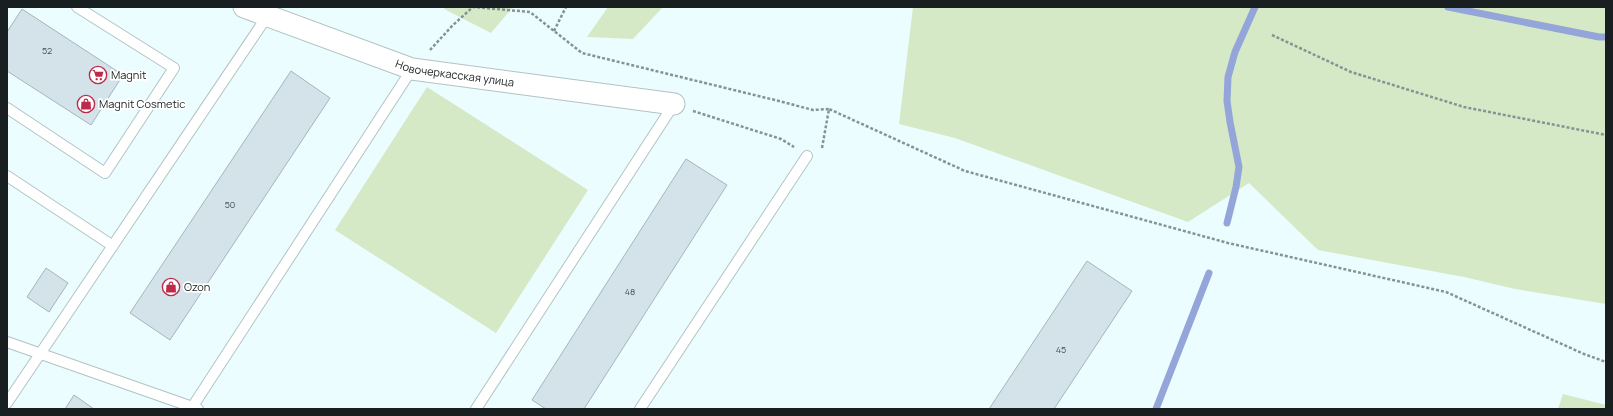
<svg xmlns="http://www.w3.org/2000/svg" width="1613" height="416" viewBox="0 0 1613 416" font-family="Manrope,sans-serif">
<style>
.green{fill:#d6e9c6}
.lines{fill:none;stroke-linecap:round;stroke-linejoin:round}
.stream{stroke:#93a5d9;stroke-width:7}
.building{fill:#d4e2ea;stroke:#a7b4bd}
.lane-casing{stroke:#b2c3c4;stroke-width:12}
.street-casing{stroke:#b2c3c4;stroke-width:23}
.path{stroke:#869293;stroke-width:2.5;stroke-dasharray:3 2;stroke-linecap:butt}
.lane{stroke:#fff;stroke-width:10}
.street{stroke:#fff;stroke-width:21}
.labels{text-anchor:middle;stroke-width:3.5;stroke-linejoin:round;paint-order:stroke}
.number-label{font-size:9px;fill:#485052}
.street-label{font-size:11px;fill:#191f20;stroke:#fff}
.poi-label{font-size:11px;fill:#191f20;stroke:#fff;text-anchor:start}
</style>
<rect width="100%" height="100%" fill="#ebfdfe"/>
<path class="green" d="M446 7H513L491 33 444 9Z
M608 7H663L633 39 587 37Z
M913 7H1606V304L1515 289 1464 277 1318 250 1249 183 1188 222 955 138 899 124Z
M427 87 588 190 496 333 335 230Z
M1563 394 1606 405V409H1558Z"/>
<g class="lines">
<path class="stream" d="M1448 7 1599 37H1606
M1227 223 1236 187 1239 167 1230 122 1227 101 1228 77 1235 52 1255 7
M1156 409 1209 273"/>
</g>
<path class="building" d="M22 9 123 75 91 125 7 71V32Z
M291 71 330 98 170 340 130 313Z
M686 159 727 185 584 409H546L532 400Z
M1087 261 1132 291 1054 409H989Z
M46 268 68 283 49 312 27 297Z
M74 395 94 409H65Z"/>
<g class="lines">
<defs>
<path id="lane" d="M7 108 105 173 174 68 77 7
M7 176 113 246
M7 342 198 409
M7 403 268 15
M191 409 412 69
M476 409 674 104
M640 409 807 156"/>
<g id="street">
<path id="s1" d="M244 7 412 69 674 104"/>
</g>
</defs>
<use href="#lane" class="lane-casing"/>
<use href="#street" class="street-casing"/>
<path class="path" d="M554 31 566 7
M1272 35 1351 72 1464 107 1606 135
M430 50 453 25 473 7 530 12 582 53 779 101 813 110 829 109
M693 111 781 139 794 147
M822 148 829 109 965 171 1228 243 1446 292 1584 354 1606 362"/>
<use href="#lane" class="lane"/>
<use href="#street" class="street"/>
</g>
<defs>
<symbol id="supermarket-ring" viewBox="-11 -11 22 22"><circle r="9.5" fill="#fff" stroke="#bc2b49" stroke-width="1.5"/><path d="M-6-5.5h2.5l.6 2H6L4.5 2H-2.5L-4.4-4H-6ZM-1.5 3.2a1.3 1.3 0 1 0 .1 0ZM3 3.2a1.3 1.3 0 1 0 .1 0Z" fill="#bc2b49"/></symbol>
<symbol id="shop-ring" viewBox="-11 -11 22 22"><circle r="9.5" fill="#fff" stroke="#bc2b49" stroke-width="1.5"/><path d="M-5-2.5h2.3a2.7 3.5 0 0 1 5.4 0H5L5.5 6h-11ZM-1.5-2.5h3a1.5 2.3 0 0 0-3 0Z" fill="#bc2b49"/></symbol>
</defs>
<g fill-rule="evenodd">
<use href="#supermarket-ring" x="88" y="65" width="20" height="20"/>
<use href="#shop-ring" x="76" y="94" width="20" height="20"/>
<use href="#shop-ring" x="161" y="277" width="20" height="20"/>
</g>
<g class="labels">
<g class="number-label">
<text x="47" y="54">52</text>
<text x="230" y="208">50</text>
<text x="630" y="295">48</text>
<text x="1061" y="353">45</text>
</g>
<g class="street-label">
<text dy="4" stroke="none"><textPath href="#s1" startOffset="222">Новочеркасская улица</textPath></text>
</g>
<g class="poi-label">
<text x="111" y="79">Magnit</text>
<text x="99" y="108">Magnit Cosmetic</text>
<text x="184" y="291">Ozon</text>
</g>
</g>
<rect width="1613" height="416" fill="none" stroke="#191f20" stroke-width="16"/>
</svg>
